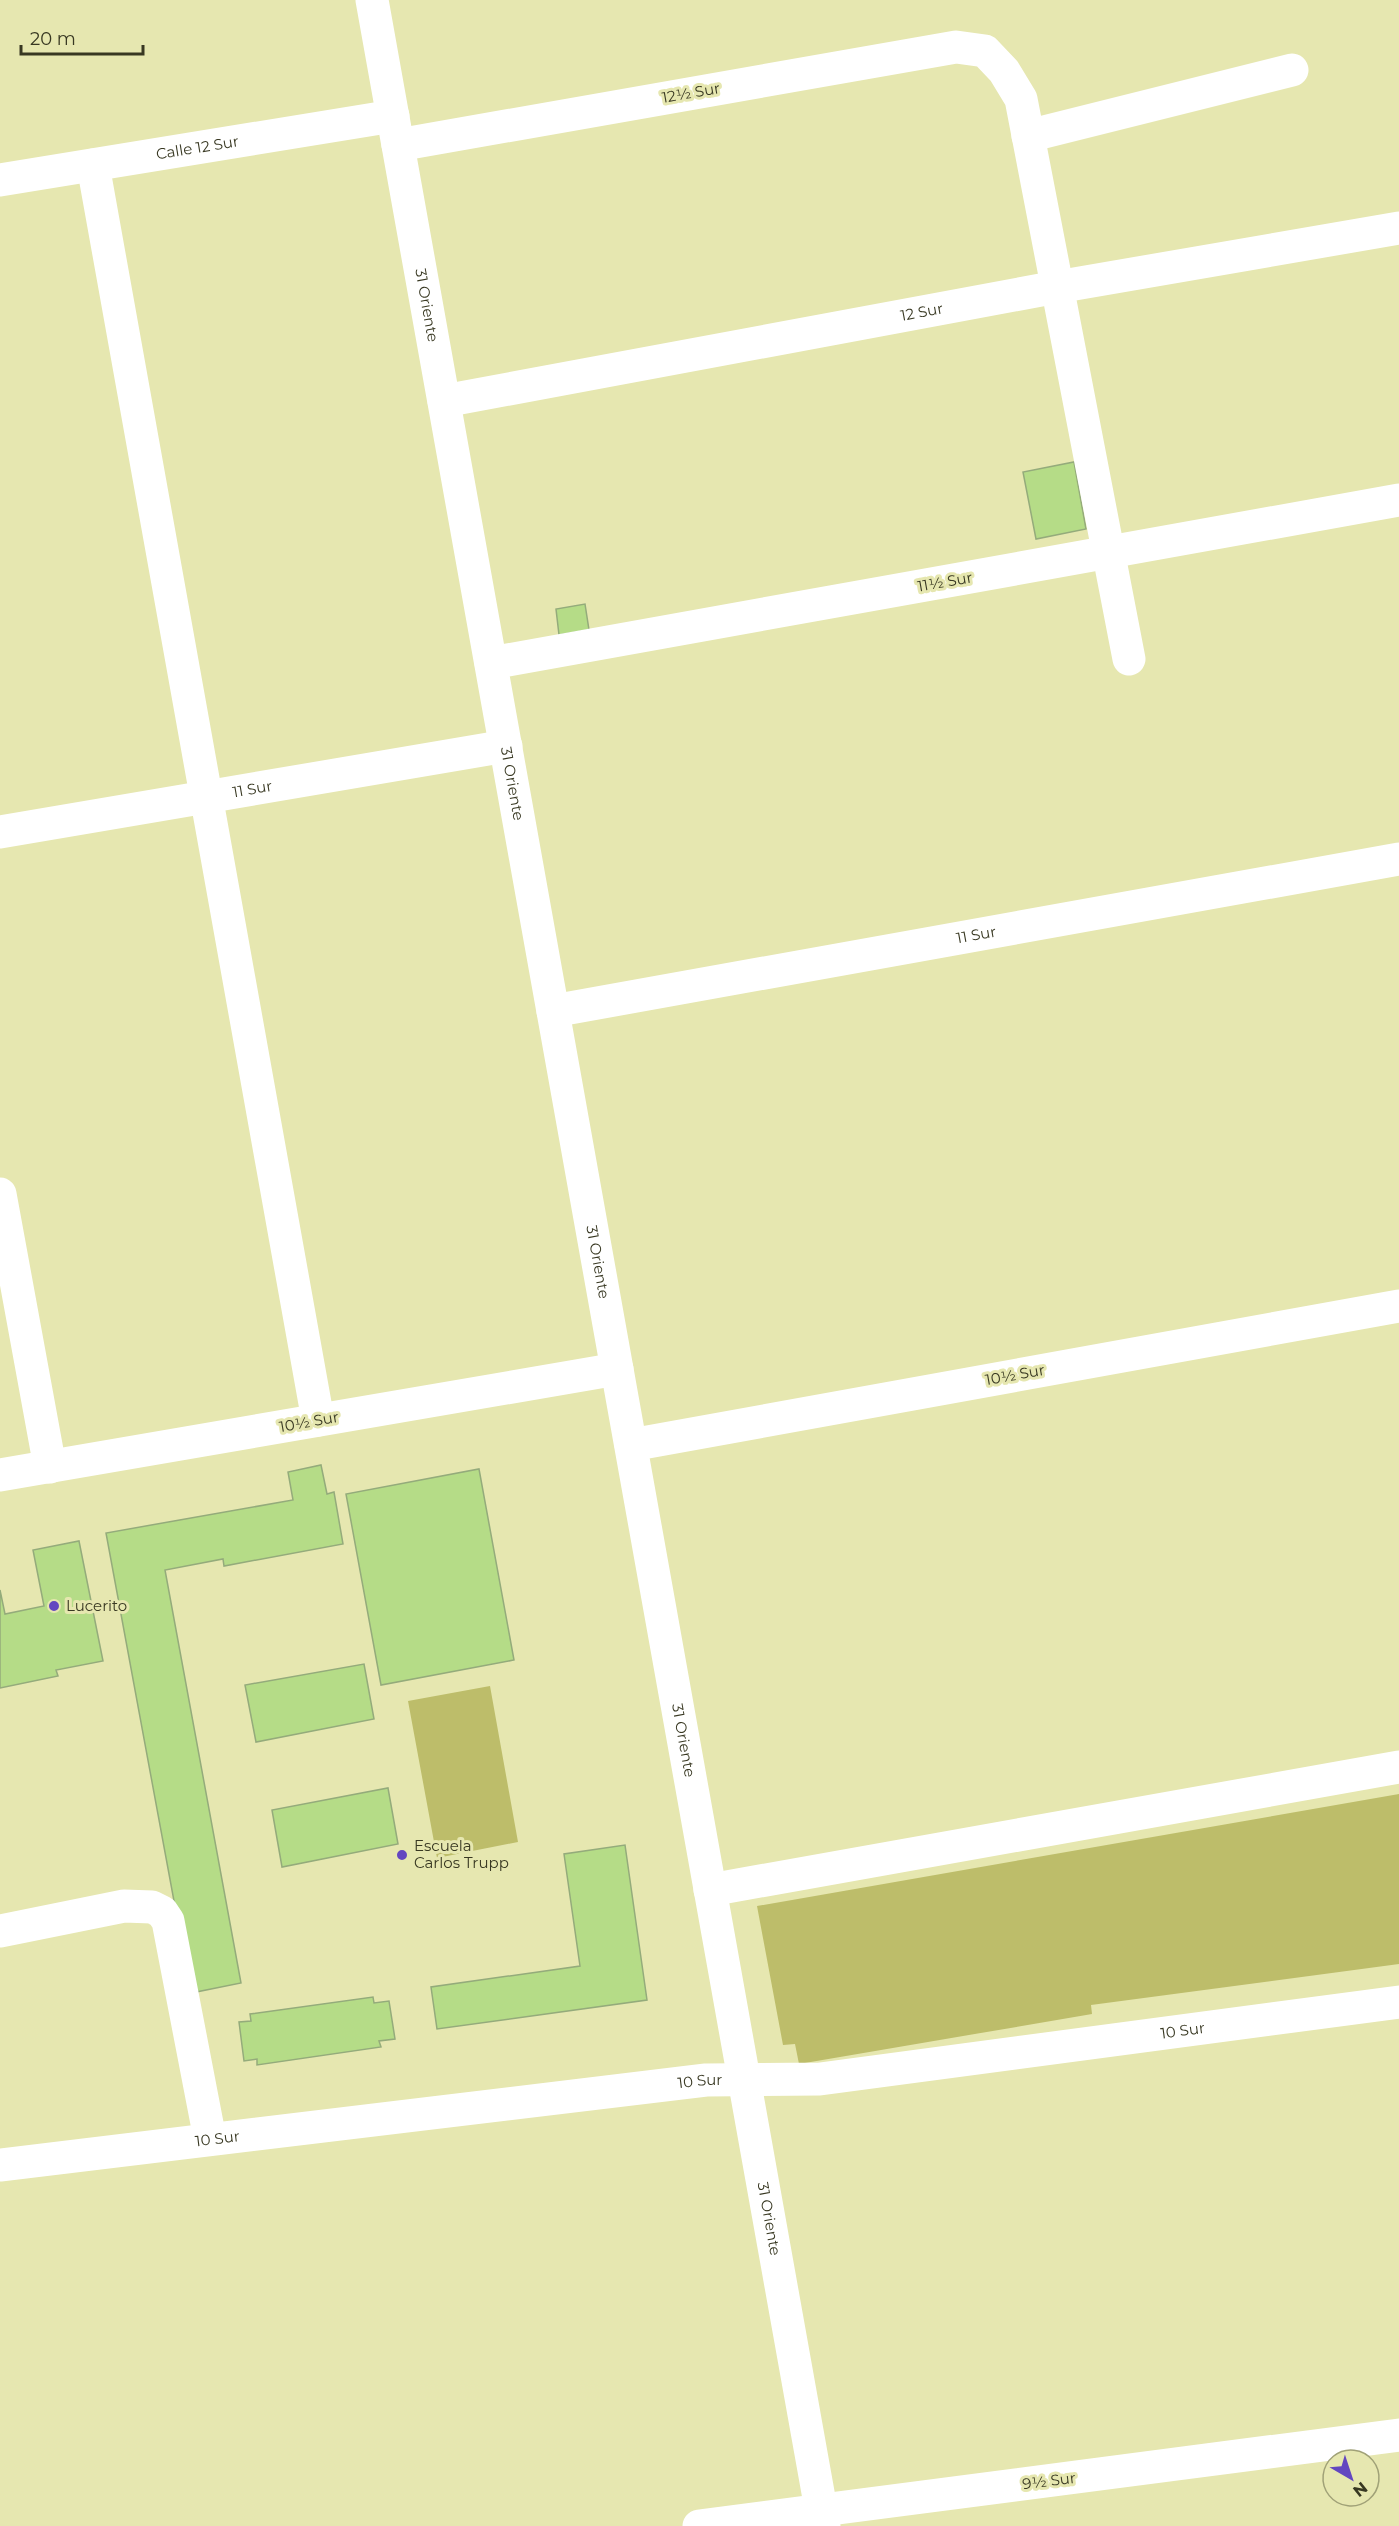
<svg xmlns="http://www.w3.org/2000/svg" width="1399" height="2526" viewBox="0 0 1399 2526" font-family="Montserrat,sans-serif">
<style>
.green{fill:#bdbd6a}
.building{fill:#b5dc87;stroke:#94ab7b;stroke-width:1.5}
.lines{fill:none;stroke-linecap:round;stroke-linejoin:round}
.minor{stroke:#fff;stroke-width:33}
.poi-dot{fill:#6347c0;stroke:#e6e7b0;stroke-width:2}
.labels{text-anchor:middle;stroke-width:6;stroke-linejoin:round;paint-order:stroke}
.street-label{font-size:15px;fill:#383822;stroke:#e6e7b0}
.poi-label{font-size:15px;fill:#383822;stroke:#e6e7b0;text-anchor:start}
</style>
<rect width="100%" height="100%" fill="#e6e7b0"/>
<path class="green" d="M490 1686 518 1842 437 1858 408 1701Z
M1399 1794V1964L1091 2005 1092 2014 799 2064 795 2044 783 2045 757 1906Z"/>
<path class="building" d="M1074 462 1086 529 1036 539 1023 472Z
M585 604 589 630 559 635 556 609Z
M321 1465 327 1494 334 1492 343 1544 224 1566 223 1559 165 1570 241 1983 191 1993 106 1533 293 1500 288 1472Z
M479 1469 514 1660 381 1685 346 1494Z
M79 1541 103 1661 56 1670 58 1676 0 1688V1590L5 1614 44 1606 33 1550Z
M364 1664 374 1719 256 1742 245 1685Z
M388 1788 398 1844 282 1867 272 1810Z
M625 1845 647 2000 437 2029 431 1987 580 1966 564 1854Z
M373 1997 374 2003 389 2001 395 2039 379 2041 381 2047 257 2065V2059L244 2061 239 2022 251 2021 250 2014Z"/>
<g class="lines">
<g class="minor">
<path id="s1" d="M372 0 824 2526"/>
<path d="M1028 136 1292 70"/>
<path d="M398 145 956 47 985 51 1004 71 1021 99 1129 659"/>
<path d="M93 165 318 1420"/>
<path id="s2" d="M0 180 393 116"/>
<path id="s3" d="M444 401 1057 287 1399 228"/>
<path d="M491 663 1399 500"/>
<path id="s4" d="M0 832 506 746"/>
<path id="s5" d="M553 1011 1399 859"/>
<path d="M0 1194 50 1467"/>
<path d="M631 1445 1399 1306"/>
<path d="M0 1475 617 1369"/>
<path d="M710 1890 1399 1767"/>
<path d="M0 1931 124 1906 152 1907 162 1912 168 1921 210 2139"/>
<path id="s6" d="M0 2165 706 2080 820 2079 1399 2002"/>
<path d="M699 2526 1399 2435"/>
</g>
</g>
<g class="poi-dot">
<circle cx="54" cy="1606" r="6"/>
<circle cx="402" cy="1855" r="6"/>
</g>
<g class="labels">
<g class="street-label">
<text transform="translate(691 93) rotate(-10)" y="5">12½ Sur</text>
<text dy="5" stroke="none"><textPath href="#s2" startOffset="200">Calle 12 Sur</textPath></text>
<text dy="5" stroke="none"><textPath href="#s1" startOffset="310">31 Oriente</textPath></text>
<text dy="5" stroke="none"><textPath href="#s3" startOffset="486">12 Sur</textPath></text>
<text transform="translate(945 582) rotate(-10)" y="5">11½ Sur</text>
<text dy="5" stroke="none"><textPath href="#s1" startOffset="796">31 Oriente</textPath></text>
<text dy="5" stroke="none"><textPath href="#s4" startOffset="256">11 Sur</textPath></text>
<text dy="5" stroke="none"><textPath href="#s5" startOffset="430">11 Sur</textPath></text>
<text dy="5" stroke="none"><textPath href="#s1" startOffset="1282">31 Oriente</textPath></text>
<text transform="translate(1015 1375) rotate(-10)" y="5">10½ Sur</text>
<text transform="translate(309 1422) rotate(-10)" y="5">10½ Sur</text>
<text dy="5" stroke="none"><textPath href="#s1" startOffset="1768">31 Oriente</textPath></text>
<text dy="5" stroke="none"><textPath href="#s6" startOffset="1191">10 Sur</textPath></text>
<text dy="5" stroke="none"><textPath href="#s6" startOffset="705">10 Sur</textPath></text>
<text dy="5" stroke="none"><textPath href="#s6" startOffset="219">10 Sur</textPath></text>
<text dy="5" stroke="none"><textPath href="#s1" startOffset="2254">31 Oriente</textPath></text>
<text transform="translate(1049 2481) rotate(-7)" y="5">9½ Sur</text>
</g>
<g class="poi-label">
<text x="66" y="1611">Lucerito</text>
<text x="414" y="1851">Escuela<tspan x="414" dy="17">Carlos Trupp</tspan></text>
</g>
</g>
<g transform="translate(1351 2478) rotate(141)"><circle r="28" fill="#e6e7b0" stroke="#a0a177" stroke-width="1.5"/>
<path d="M0-4.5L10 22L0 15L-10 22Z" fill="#6347c0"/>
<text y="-9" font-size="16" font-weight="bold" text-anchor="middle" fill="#383822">N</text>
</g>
<path d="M21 45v9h122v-9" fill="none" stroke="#383822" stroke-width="3"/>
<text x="30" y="45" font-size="18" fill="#383822" stroke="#e6e7b0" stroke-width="4.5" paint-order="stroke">20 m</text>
</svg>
